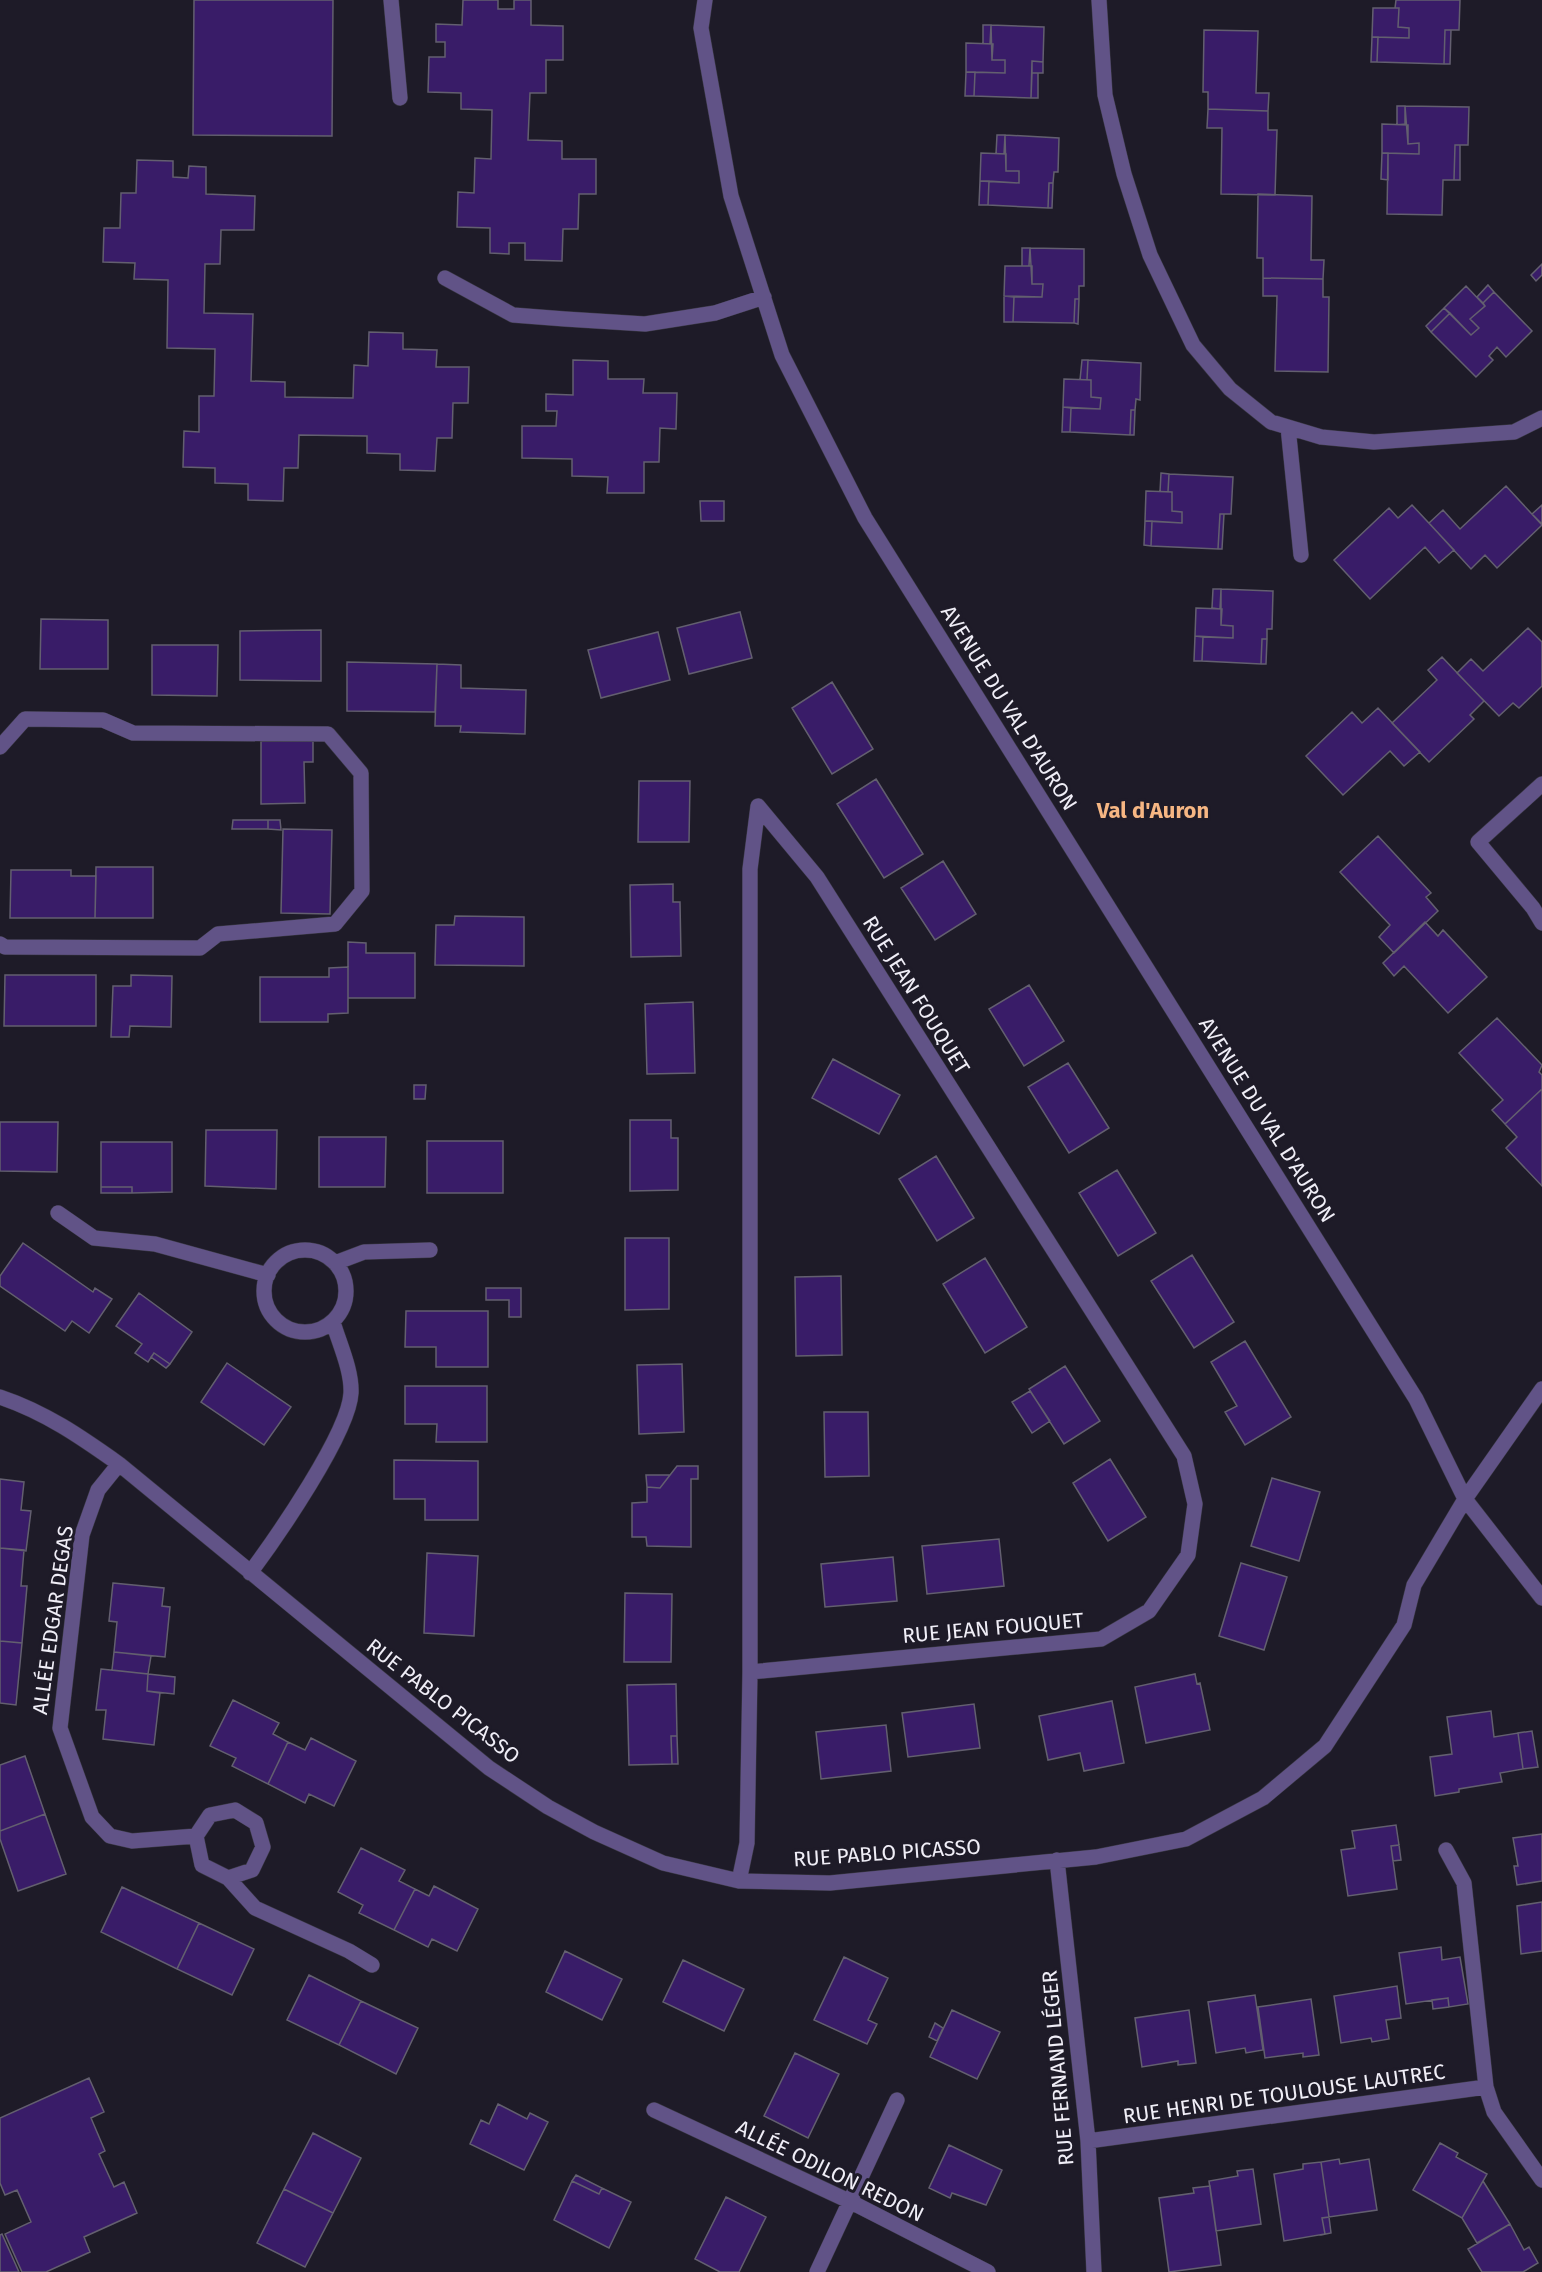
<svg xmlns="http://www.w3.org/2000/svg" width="1542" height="2272" viewBox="0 0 1542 2272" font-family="'Fira Sans',sans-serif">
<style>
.building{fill:#391c68;stroke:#635f6f;stroke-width:1.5}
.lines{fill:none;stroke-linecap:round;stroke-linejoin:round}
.minor-casing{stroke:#3b3945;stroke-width:16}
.minor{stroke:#615387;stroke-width:15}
.labels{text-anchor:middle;stroke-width:6;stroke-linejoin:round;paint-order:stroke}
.street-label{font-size:21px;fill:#f0eef7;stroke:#1e1b28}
.neighbourhood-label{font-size:22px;font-weight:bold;fill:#f6b683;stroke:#1e1b28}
</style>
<rect width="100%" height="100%" fill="#1e1b28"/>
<path class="building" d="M194 0H333L332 136 193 135Z
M463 0H498V9H514V0H531V25L563 26V60H546V93H530L528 140 562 141V159H596V194H579L578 229H563L562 261 525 260V243H509V254L490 253V228L457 227 458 192 474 193 475 158 491 159 492 110 461 109V93L428 92 429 57H445V42H436V24L462 25Z
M1396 0H1460L1459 30H1445L1444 64 1377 62 1378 37 1409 38V28L1398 27 1399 8H1395Z
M1373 8H1399L1398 27 1409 28V38L1372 37Z
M983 25H991L990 44H983Z
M991 25 1044 27 1043 62 1032 61 1031 98 974 96 975 72 1005 73V60H992Z
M1204 30 1258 31 1256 93H1269L1268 111 1208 109V92H1203Z
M1445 30H1451L1450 64H1444Z
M1372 37H1378L1377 62H1371Z
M966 43 993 44 992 60H1005V73L966 72Z
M1032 61 1043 62V73H1032Z
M966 72H975L974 96H965Z
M1032 73H1038V98H1031Z
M1397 106H1405V124L1397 125Z
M1405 106 1469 107 1468 145H1455L1454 180H1443L1442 215 1387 214 1388 153 1419 154V143L1408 144Z
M1208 109 1268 111V130H1277L1275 195 1221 194 1222 128H1207Z
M1382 124 1408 125V144L1419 143V154L1382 153Z
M997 135H1005L1004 154H996Z
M1005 135 1059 138 1058 172H1054L1053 183H1049L1048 208 988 205 989 181 1019 183V171H1006Z
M1455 145H1460V180H1454Z
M981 153 1006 154V171H1019V183L980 181Z
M1382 153H1388V180L1381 179Z
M137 160 173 161V177L188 178 189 166 206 167V194L255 196 254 230H221L220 264H205L204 313 253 314 251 381 285 382V397L353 398 354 365 368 366 369 332 403 333V349L437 350 436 367H469L468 403H453L452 438H437L435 471 400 470V454L367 453V436L299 435 298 468H284L283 501 248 500V484L215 483V468L183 467 184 431 199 432V396H214L215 349 167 348 168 280 134 279 135 263 103 262 104 228H120L121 193H136Z
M980 181H989L988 205H979Z
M1049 183H1053L1052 208H1048Z
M1258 194 1312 196 1311 260H1324L1323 279 1263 278V258H1257Z
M1022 248H1030L1029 266H1022Z
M1030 248 1084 249V286H1079V299H1075L1074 323 1013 322 1014 297H1042L1043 284H1032Z
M1542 264V275L1536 281 1531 275Z
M1005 266H1032V284H1043L1042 297 1004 296Z
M1263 278 1323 279V297H1329L1328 372 1275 371 1277 296H1263Z
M1488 285 1494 292 1483 303 1477 297Z
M1466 286 1485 306 1470 319 1479 328 1471 335 1444 308Z
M1494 292 1532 331 1506 357 1497 347 1489 356 1493 360 1476 377 1431 332 1450 313 1471 335 1479 328 1470 319 1485 306 1483 303Z
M1004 296 1014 297 1013 322H1004Z
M1075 299H1079L1078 324 1074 323Z
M1444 308 1450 313 1431 332 1426 326Z
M573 360 608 361V379H644L643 393H677L676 429 660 428 659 462H644V493H607L608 477 572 476V459L522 458V426H556L557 411H546V394L573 395Z
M1082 360H1088L1087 380H1080Z
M1088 360 1141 363 1140 400 1136 399 1135 410H1131L1130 435 1070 432 1071 408 1100 409 1101 398 1091 397V380H1087Z
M1064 379 1091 380V397L1101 398 1100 409 1063 407Z
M1063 407 1071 408 1070 432H1062Z
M1131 410H1135L1134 435H1130Z
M1161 473 1169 474 1168 492H1160Z
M1169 474 1233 477 1231 514H1220L1218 549 1151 546 1152 521 1182 523V512L1172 511V492H1168Z
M1506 486 1542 525 1497 568 1485 555 1471 569 1429 523 1443 510 1460 529Z
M1146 491 1172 492V511L1182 512V523L1145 521Z
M700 501H724V521H701Z
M1412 505 1454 550 1439 563 1425 547 1370 599 1334 560 1389 508 1398 518Z
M1542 505V524L1532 514Z
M1220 514H1224L1222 549H1218Z
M1145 521H1152L1151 546 1144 545Z
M1213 589H1221L1220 609 1212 608Z
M1221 589 1273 591 1272 629H1267V639H1262L1261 664 1202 661 1203 637 1233 638V626L1221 625Z
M1196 608 1222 609 1221 625 1233 626V638L1195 636Z
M740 612 752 658 689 674 677 628Z
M41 619 108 620V669H40Z
M1528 628 1542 642V686L1519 708 1513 703 1499 716 1457 673 1471 659 1483 671Z
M321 630V681L240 680V631Z
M658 632 670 680 601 698 588 650Z
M1195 636 1203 637 1202 661H1194Z
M1262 639H1267L1266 664H1261Z
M152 645H218L217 696 152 695Z
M1442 657 1484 701 1470 715 1474 719 1429 762 1392 723 1437 680 1428 670Z
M347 662 437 664 435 712 347 711Z
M437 664 461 665V688L526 690 525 734 460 732 461 726H435Z
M832 682 873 749 832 774 792 708Z
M1378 708 1420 752 1404 766 1390 751 1343 795 1306 756 1352 712 1362 723Z
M261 741H313V762H304L305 803 261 804Z
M876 779 923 854 884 878 837 804Z
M639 781H690L689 842H638Z
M233 820H268V829H232Z
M268 820H280L281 830 268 829Z
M283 829 332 830 330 914 281 913Z
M1378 836 1431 893 1426 897 1438 911 1394 953 1379 937 1390 925 1340 872Z
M943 861 976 914 935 940 901 888Z
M96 867H153V918H95Z
M11 870H71V876H96L95 918H10Z
M673 884V902H680L681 956 631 957 630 885Z
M455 916 524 917V966L435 965 436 925H454Z
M1425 922 1438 936 1443 930 1487 977 1448 1013 1404 966 1394 976 1383 963Z
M348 942 366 943V953H415V998H348Z
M348 967V1013L328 1014V1022H260V977H329V968Z
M5 975H96V1026H4Z
M131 975 172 976 171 1027 130 1026 129 1037H111L113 986H131Z
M1029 985 1064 1041 1024 1066 989 1009Z
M693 1002 695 1073 647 1074 645 1004Z
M1497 1018 1542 1065 1539 1072 1542 1075V1089L1505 1124 1492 1110 1503 1100 1459 1053Z
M833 1059 900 1095 879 1134 812 1098Z
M1068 1063 1109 1128 1069 1153 1028 1087Z
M414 1085H426L425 1099H414Z
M1542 1089V1186L1506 1148 1517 1137 1505 1124Z
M630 1120H671V1138H678V1190L630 1191Z
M0 1122H58L57 1172 0 1171Z
M206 1130H277L276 1189 205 1186Z
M319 1137H386L385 1187H319Z
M427 1141H503V1193H427Z
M101 1142H172V1192L132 1193V1187H101Z
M936 1156 974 1218 937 1241 899 1179Z
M1117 1170 1156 1233 1118 1256 1079 1193Z
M101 1187H132V1193H101Z
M625 1238H669V1309L625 1310Z
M23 1243 93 1292 95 1288 112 1299 89 1333 72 1321 65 1331 0 1286V1276Z
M1192 1255 1234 1322 1194 1348 1151 1281Z
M985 1258 1027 1327 985 1353 943 1284Z
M841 1276 842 1355 796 1356 795 1277Z
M486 1288H521V1317H509V1300H486Z
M139 1293 192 1332 170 1364 154 1353 148 1362 135 1353 142 1344 116 1326Z
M406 1311H488V1367H436V1347H405Z
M1245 1341 1291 1417 1245 1445 1225 1412 1237 1406 1211 1362Z
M154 1353 170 1364 166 1368 151 1357Z
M227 1363 291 1407 264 1445 201 1402Z
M682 1364 684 1432 639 1434 637 1365Z
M1065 1366 1100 1421 1064 1444 1029 1389Z
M405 1386H487V1442H436L437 1424H405Z
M1030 1391 1050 1421 1032 1433 1012 1402Z
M824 1412H868L869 1476 825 1477Z
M1110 1459 1146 1517 1108 1541 1073 1483Z
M394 1460 478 1461V1520H425V1499H394Z
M677 1466H698V1479H691V1547L647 1546 646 1537H632V1503L647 1502V1487L660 1488Z
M646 1475H670L660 1488 647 1487Z
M1272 1478 1320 1492 1299 1561 1251 1546Z
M0 1479 24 1482 21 1510 31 1511 26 1551 0 1548Z
M999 1539 1004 1586 927 1594 922 1546Z
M0 1548 24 1550 21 1586H27L22 1643 0 1641Z
M427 1553 478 1556 474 1636 424 1633Z
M893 1557 897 1601 825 1607 821 1564Z
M1241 1563 1287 1577 1264 1650 1219 1636Z
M113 1583 164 1588 162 1606 170 1607 165 1657 114 1652 117 1622 109 1621Z
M625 1593 672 1594 671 1662H624Z
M0 1641 22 1643 16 1705 0 1703Z
M114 1652 151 1656 148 1674 112 1670Z
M101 1669 148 1674 147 1691 160 1693 154 1745 103 1739 106 1710H96Z
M148 1674 175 1677 174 1694 147 1691Z
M1195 1674 1197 1684 1200 1683 1210 1730 1146 1743 1135 1687Z
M676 1684 677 1736H671L672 1764 629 1765 627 1685Z
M233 1700 279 1723 273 1734 288 1742 268 1784 232 1766 236 1758 210 1746Z
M1112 1701 1124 1763 1084 1771 1080 1753 1048 1760 1039 1716Z
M974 1704 980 1748 908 1757 902 1713Z
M1491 1711 1494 1737 1518 1733 1523 1769 1500 1773 1502 1782 1459 1789V1792L1435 1796 1430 1757 1452 1754 1447 1717Z
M886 1725 891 1771 821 1779 816 1732Z
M1532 1731 1538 1767 1523 1769 1518 1733Z
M671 1736H677L678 1764H672Z
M311 1738 356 1761 334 1806 309 1794 305 1803 268 1784 288 1742 305 1750Z
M25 1756 45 1814 0 1831V1765Z
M45 1814 66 1874 18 1891 0 1839V1831Z
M1396 1825 1399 1845 1391 1846 1397 1889 1348 1896 1341 1850 1355 1848 1352 1831Z
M1542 1834V1881L1517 1885 1514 1866H1518L1513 1838Z
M1399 1845 1401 1860 1393 1861 1391 1846Z
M361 1848 405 1870 399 1881 415 1889 394 1930 359 1913 363 1905 338 1892Z
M434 1886 478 1909 457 1951 432 1939 428 1947 394 1930 415 1889 429 1896Z
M122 1887 199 1923 177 1969 101 1932Z
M1542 1902V1951L1521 1954 1517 1906Z
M199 1923 254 1949 232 1995 177 1969Z
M1441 1947 1442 1960 1460 1957 1468 2004 1449 2007 1448 1998 1406 2004 1399 1953Z
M565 1951 622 1979 602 2020 546 1992Z
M844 1957 888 1978 868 2020 877 2024 867 2044 814 2020Z
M683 1960 744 1989 724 2031 663 2002Z
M309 1975 361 2001 339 2045 287 2020Z
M1397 1986 1401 2018 1386 2020 1389 2039 1372 2042 1371 2038 1341 2043 1334 1996Z
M1255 1995 1263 2050 1246 2053 1245 2048 1216 2053 1208 2002Z
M1448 1998 1449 2007 1433 2009 1432 2000Z
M1311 1999 1319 2055 1303 2057V2053L1265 2058 1258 2007Z
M361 2001 418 2028 396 2074 339 2045Z
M952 2010 1000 2032 977 2079 930 2057Z
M1189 2010 1196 2063 1178 2065V2061L1142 2067 1135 2018Z
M935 2023 943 2028 937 2041 929 2037Z
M795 2053 839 2074 808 2138 764 2116Z
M89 2078 104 2112 91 2118 105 2151 99 2154 114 2187 124 2182 137 2213 84 2237 90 2252 46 2272H22L5 2234 31 2222 17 2190 5 2195 0 2183V2118Z
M498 2104 527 2119 530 2113 548 2122 524 2170 470 2144 481 2120 489 2124Z
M313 2133 361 2158 333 2213 284 2189Z
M1440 2143 1458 2153 1456 2157 1487 2174 1462 2218 1413 2190Z
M949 2145 1002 2170 986 2205 952 2193 950 2198 929 2188Z
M1339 2159 1340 2164 1369 2159 1377 2210 1329 2217 1321 2162Z
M1321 2162 1329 2217 1322 2218 1325 2234 1284 2241 1274 2174 1303 2169V2164Z
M1253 2169 1261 2224 1216 2231 1209 2181 1238 2176 1237 2171Z
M576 2175 602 2188 599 2194 572 2181Z
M572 2181 599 2194 602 2188 631 2202 609 2248 554 2220Z
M1483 2181 1510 2224 1477 2243 1462 2218Z
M1210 2186 1221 2265 1169 2272 1159 2198 1194 2193 1193 2188Z
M284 2189 333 2213 305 2267 257 2243Z
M726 2197 766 2217 739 2272H720L695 2259Z
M1329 2217 1331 2233 1321 2235 1325 2234 1322 2218Z
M1510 2224 1524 2250 1529 2247 1538 2263 1523 2272H1482L1468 2249Z
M2 2234 19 2272H0V2235Z"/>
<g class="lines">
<defs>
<path id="minor" d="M391 0 400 98
M705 0 701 28 731 196 782 355 865 518 1416 1399 1465 1499 1542 1598
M1099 0 1105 95 1124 174 1150 255 1193 345 1230 389 1271 422 1321 437 1374 442 1514 432 1542 418
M445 278 513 315 565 319 645 324 715 313 764 297
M1288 427 1301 555
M0 747 25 719 103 720 133 733 328 734 361 773 362 891 335 924 218 934 200 948 5 947 0 944
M1542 784 1478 842 1533 908 1542 923
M58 1213 94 1238 155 1244 268 1275
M264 1291a41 41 0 1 1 82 0a41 41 0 1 1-82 0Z
M335 1263 364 1252 430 1250
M0 1397C45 1412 81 1437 119 1464L489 1768 548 1807 594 1832 663 1863 739 1881 830 1883 1096 1857 1186 1839 1263 1798 1325 1746 1404 1625 1414 1585 1465 1499 1542 1389
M119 1464 98 1490 82 1535 60 1728 92 1817 110 1836 132 1841 196 1836
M250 1573C276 1538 349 1433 351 1393 352 1370 339 1343 333 1322
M1446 1850 1464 1883 1486 2087
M1057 1860 1088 2141 1094 2272
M228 1878 252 1870 263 1847 256 1823 235 1810 210 1815 196 1836 202 1865 228 1878 255 1908 349 1951 372 1965
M739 1881 747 1843 750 1672V869L758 806 817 877 1184 1456 1195 1504 1188 1555 1149 1611 1101 1639 750 1672
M654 2110 851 2202 988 2272
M1088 2141 1486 2087 1494 2112 1542 2180
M817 2272 897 2100"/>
</defs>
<use href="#minor" class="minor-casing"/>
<use href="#minor" class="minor"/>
</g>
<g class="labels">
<g class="street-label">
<text transform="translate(1009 708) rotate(58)" y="7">AVENUE DU VAL D'AURON</text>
<text transform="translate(916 995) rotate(58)" y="7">RUE JEAN FOUQUET</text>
<text transform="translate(1267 1120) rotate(58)" y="7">AVENUE DU VAL D'AURON</text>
<text transform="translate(53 1620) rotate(-82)" y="7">ALLÉE EDGAR DEGAS</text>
<text transform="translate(993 1628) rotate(-5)" y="7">RUE JEAN FOUQUET</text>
<text transform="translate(443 1701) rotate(38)" y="7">RUE PABLO PICASSO</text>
<text transform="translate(887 1853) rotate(-4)" y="7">RUE PABLO PICASSO</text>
<text transform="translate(1058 2068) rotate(-95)" y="7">RUE FERNAND LÉGER</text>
<text transform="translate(1284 2094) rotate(-8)" y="7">RUE HENRI DE TOULOUSE LAUTREC</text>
<text transform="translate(830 2171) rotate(26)" y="7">ALLÉE ODILON REDON</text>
</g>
<g class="neighbourhood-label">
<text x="1153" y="818">Val d'Auron</text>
</g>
</g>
</svg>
